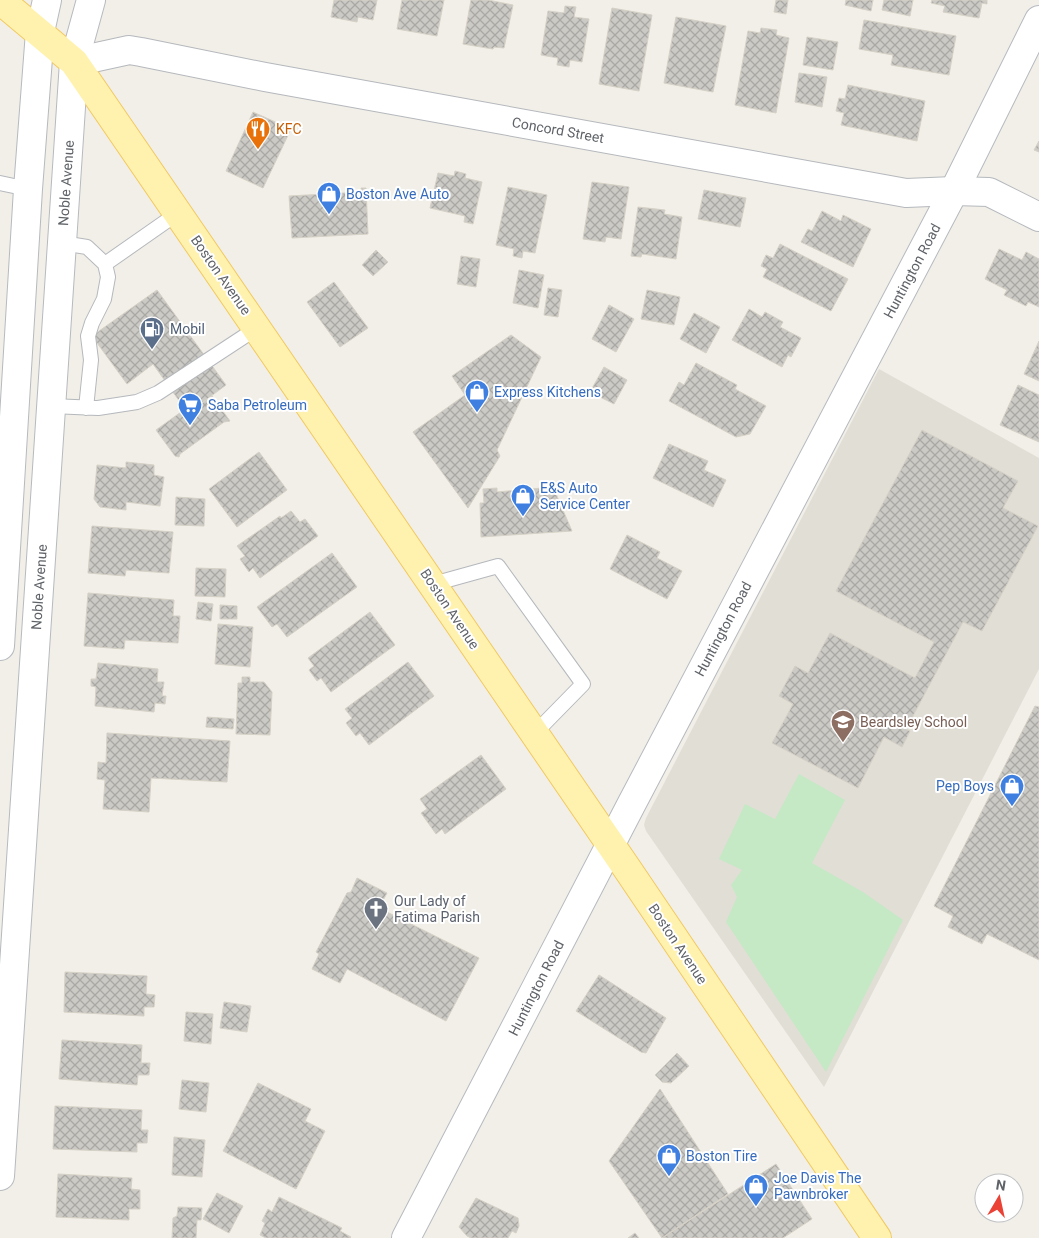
<svg xmlns="http://www.w3.org/2000/svg" width="1039" height="1238" viewBox="0 0 1039 1238" font-family="Roboto,sans-serif">
<style>
.education{fill:#e1ded6}
.park{fill:#c5e8c5}
.building{fill:url(#building-cross-hatch);stroke:#d6d1c6}
.lines{fill:none;stroke-linecap:round;stroke-linejoin:round}
.lane-casing{stroke:#b5b8bc;stroke-width:16}
.street-casing{stroke:#b5b8bc;stroke-width:30}
.secondary-casing{stroke:#b6babf;stroke-width:30}
.primary-casing{stroke:#f2c960;stroke-width:30}
.lane{stroke:#fff;stroke-width:14}
.street{stroke:#fff;stroke-width:28}
.secondary{stroke:#fff;stroke-width:28}
.primary{stroke:#fff2af;stroke-width:28}
.labels{text-anchor:middle;stroke-width:4;stroke-linejoin:round;paint-order:stroke}
.food-label{font-size:14px;fill:#c56008;stroke:#fff;text-anchor:start}
.street-label{font-size:14px;fill:#5f6368;stroke:#fff}
.shop-label{font-size:14px;fill:#366cbe;stroke:#fff;text-anchor:start}
.service-label{font-size:14px;fill:#4e5e75;stroke:#fff;text-anchor:start}
.education-label{font-size:14px;fill:#785e54;stroke:#fff;text-anchor:start}
.worship-label{font-size:14px;fill:#5b616d;stroke:#fff;text-anchor:start}
</style>
<defs>
<pattern id="building-cross-hatch" width="8" height="8" patternUnits="userSpaceOnUse" patternTransform="scale(1.25)"><rect width="8" height="8" fill="#cccac5"/><path d="M0 0l8 8M0 8l8-8" fill="none" stroke="#a9a8a4"/></pattern>
</defs>
<rect width="100%" height="100%" fill="#f1efe8"/>
<path class="education" d="M879 369 1039 458V669L824 1087 646 831 644 825 646 818Z"/>
<path class="park" d="M799 774 845 800 812 863 863 892 903 920 826 1072 726 922 737 897 731 885 742 870 719 859 745 804 775 819Z"/>
<path class="building" d="M334 0H377L373 20 358 17 357 22 331 17Z
M402 0H444L437 36 397 29Z
M471 0H488L513 5 504 48 494 47 493 49 463 44Z
M776 0H788L786 14 774 12Z
M846 0H873L871 11 845 5Z
M884 0H913L910 16 882 10Z
M932 0H987V4L982 3 979 18 943 12 945 6 931 3Z
M565 6 576 7 574 17 589 19 582 62 570 60 569 67 557 65 558 58 541 55 548 11 564 13Z
M612 8 652 15 639 91 599 84Z
M676 17 726 26 713 92 664 83Z
M864 20 956 36 949 75 891 65 893 55 859 49Z
M761 28 777 30 776 35 789 38 776 113 735 105 748 31 760 33Z
M807 37 838 42 833 70 803 65Z
M799 73 827 77 822 107 795 102Z
M848 85 925 101 917 141 841 125 844 113 836 111 839 98 845 99Z
M253 112 291 129 263 188 226 171Z
M1039 141V152L1034 150Z
M455 171 466 174 465 178 482 182 473 224 464 222 465 216 430 208 438 173 454 176Z
M592 182 629 187 621 239 606 237 605 242 583 239Z
M508 187 547 195 535 253 523 251 522 258 513 256 514 249 496 245Z
M361 188H366L368 234 292 238 289 196 362 192Z
M704 190 746 198 740 227 698 219Z
M638 207 665 210 664 214 682 217 676 259 642 254 641 257 631 256Z
M822 211 841 221 843 215 871 229 853 267 801 242 808 229 812 231Z
M780 244 848 279 831 311 763 277 767 269 761 266 766 255 773 258Z
M999 249 1022 260 1026 252 1039 259V307L1028 302 1026 306 1004 295 1007 290 985 279Z
M376 250 388 262 373 276 362 265Z
M461 256 480 259 476 287 457 284Z
M519 270 544 275 538 308 513 303Z
M334 282 368 328 340 347 307 302Z
M548 288 562 290 558 317 544 315Z
M157 290 226 385 191 411 188 407 185 409 153 364 127 384 92 336Z
M647 290 680 297 674 325 641 319Z
M609 305 634 319 616 352 592 339Z
M749 309 762 317 765 312 783 322 780 327 801 338 791 357 788 355 782 367 732 340Z
M694 313 720 327 706 353 680 339Z
M511 335 541 357 497 450 500 456 468 508 413 432 465 395 452 376Z
M1039 341V381L1024 374Z
M696 363 737 385 735 389 766 406 750 434 736 437 669 401 679 382 684 385Z
M604 367 627 380 614 404 590 392Z
M1018 385 1039 395V442L1000 425Z
M212 396 230 421 224 422 180 454 179 457 175 456 156 430 188 407 191 411Z
M922 430 1018 481 1003 508 1038 526 982 631 963 622 906 729 910 731 902 747 884 737 858 788 772 743 793 704 779 696 795 666 808 673 830 633 915 678 934 642 836 591Z
M669 444 708 461 704 470 726 480 713 507 653 478Z
M259 452 287 490 237 527 209 489Z
M126 462 154 465V475L164 477 160 506 126 502V510L100 507 94 499 97 465 126 468Z
M553 487 572 531 481 537 480 503H484L483 489 497 488V492Z
M176 497 205 499 204 526 175 525Z
M291 511 300 522 305 519 318 536 260 578 253 568 249 572 240 559 245 556 237 546 280 516 281 518Z
M92 526 173 532 169 573 126 570 125 576 88 573Z
M627 535 660 552 657 558 682 571 667 599 610 569Z
M332 553 357 587 287 637 277 624 272 627 257 607Z
M196 568 226 569 225 597 195 596Z
M88 593 174 600 173 616H180L178 643 125 640 124 649 84 646Z
M198 602 213 604 211 621 196 619Z
M220 605 237 606V619H220Z
M370 612 395 645 331 692 321 678 317 681 309 670 314 666 308 658Z
M218 624 253 627 250 667 215 664Z
M408 662 434 696 369 745 360 733 356 736 346 723 352 718 345 709Z
M98 663 158 669 157 682H164L162 696H166L165 704 155 703 154 712 95 706 96 687 91 686V679H96Z
M242 677H250V682H264L272 692 270 735 236 734 238 683H242Z
M1035 706 1039 707V960L987 934 982 944 948 927 953 916 934 906Z
M207 717 234 719 233 729 206 727Z
M107 733 230 741 227 782 151 778 149 812 103 809 105 780 97 779 98 762 106 763Z
M481 755 506 789 445 834 442 829 436 834 421 813 427 809 420 799Z
M357 878 387 893 379 908 479 958 446 1021 347 969 340 983 312 969 319 954 316 952 347 893 351 892Z
M65 972 147 976 146 994 155 995 154 1007H144V1016L64 1012Z
M599 975 666 1018 646 1053 641 1052 576 1011Z
M224 1002 251 1006 247 1032 220 1028Z
M186 1012 213 1014 211 1044 184 1041Z
M62 1040 142 1045 141 1063H150L149 1075H138L137 1085 59 1079Z
M677 1053 689 1066 671 1083 662 1082 655 1075Z
M182 1080 209 1083 206 1112 179 1109Z
M258 1083 311 1109 305 1121 325 1131 296 1189 223 1151Z
M660 1089 728 1194 662 1238 609 1161Z
M55 1106 142 1110 141 1130H148L147 1143H137V1152L53 1149Z
M174 1137 205 1140 202 1177 172 1175Z
M776 1164 812 1219 783 1238H662Z
M58 1174 132 1178 131 1189 140 1190V1209H129V1220L56 1217Z
M217 1193 243 1206 229 1233 203 1219Z
M279 1197 342 1228 340 1231 351 1237 350 1238H266L260 1235 265 1223 262 1221 268 1209 272 1212Z
M476 1198 518 1218 519 1226 516 1233 512 1231 508 1238H471L467 1236 459 1227Z
M178 1207 202 1208 201 1220H197L196 1238H172L173 1218 177 1216Z
M635 1233 639 1238H628Z"/>
<g class="lines">
<defs>
<path id="lane" d="M0 183 28 189
M62 243 87 247 105 264 108 277 104 299 92 323 88 336 91 360 86 408
M105 264 178 213
M51 406 98 408 137 402 158 393 257 328
M433 584 498 566 583 684 535 733"/>
<path id="street" d="M74 62 129 50 141 52 265 77 906 193 954 191 989 192 1039 217"/>
<path id="secondary" d="M0 646 28 189 40 32 47 0
M0 1176 74 62 91 0
M406 1238 631 805 954 191 1039 20"/>
<path id="primary" d="M0 0 74 62 626 867 877 1238"/>
</defs>
<use href="#lane" class="lane-casing"/>
<use href="#street" class="street-casing"/>
<use href="#secondary" class="secondary-casing"/>
<use href="#primary" class="primary-casing"/>
<use href="#lane" class="lane"/>
<use href="#street" class="street"/>
<use href="#secondary" class="secondary"/>
<use href="#primary" class="primary"/>
</g>
<defs>
<symbol id="restaurant-pin" viewBox="-11 -11 22 30"><path d="M0 17L-7.5 6A9.5 9.5 0 1 1 7.5 6Z" fill="#e8710a" stroke="#fff"/><path d="M-5-6h1v4h1v-4h1v4h1v-4h1v5L-1.5 .5V6h-2V.5L-5-1ZM5-6V6H3V1.5H1.5Q1.5-4 5-6Z" fill="#fff"/></symbol>
<symbol id="shop-pin" viewBox="-11 -11 22 30"><path d="M0 17L-7.5 6A9.5 9.5 0 1 1 7.5 6Z" fill="#3f7fe0" stroke="#fff"/><path d="M-5-2.5h2.3a2.7 3.5 0 0 1 5.4 0H5L5.5 6h-11ZM-1.5-2.5h3a1.5 2.3 0 0 0-3 0Z" fill="#fff"/></symbol>
<symbol id="fuel-pin" viewBox="-11 -11 22 30"><path d="M0 17L-7.5 6A9.5 9.5 0 1 1 7.5 6Z" fill="#5c6f8a" stroke="#fff"/><path d="M-5.5-6h7V0h2V4h1.3V-2.5L3-4.5l.8-.8L6-3V5H2.5V1h-1V6h-7ZM-4.2-4.7v3.2H.2V-4.7Z" fill="#fff"/></symbol>
<symbol id="supermarket-pin" viewBox="-11 -11 22 30"><path d="M0 17L-7.5 6A9.5 9.5 0 1 1 7.5 6Z" fill="#3f7fe0" stroke="#fff"/><path d="M-6-5.5h2.5l.6 2H6L4.5 2H-2.5L-4.4-4H-6ZM-1.5 3.2a1.3 1.3 0 1 0 .1 0ZM3 3.2a1.3 1.3 0 1 0 .1 0Z" fill="#fff"/></symbol>
<symbol id="school-pin" viewBox="-11 -11 22 30"><path d="M0 17L-7.5 6A9.5 9.5 0 1 1 7.5 6Z" fill="#8d6e63" stroke="#fff"/><path d="M0-5L7-2L0 1L-7-2ZM-4 1L0 2.5L4 1V4Q0 6-4 4Z" fill="#fff"/></symbol>
<symbol id="church-pin" viewBox="-11 -11 22 30"><path d="M0 17L-7.5 6A9.5 9.5 0 1 1 7.5 6Z" fill="#6b7280" stroke="#fff"/><path d="M-1.2-6h2.4v3.5h3.3v2.4h-3.3V6h-2.4V-.1h-3.3v-2.4h3.3Z" fill="#fff"/></symbol>
</defs>
<g fill-rule="evenodd">
<use href="#restaurant-pin" x="244" y="115" width="28" height="38"/>
<use href="#shop-pin" x="315" y="180" width="28" height="38"/>
<use href="#fuel-pin" x="138" y="315" width="28" height="38"/>
<use href="#shop-pin" x="463" y="378" width="28" height="38"/>
<use href="#supermarket-pin" x="176" y="391" width="28" height="38"/>
<use href="#shop-pin" x="509" y="482" width="28" height="38"/>
<use href="#school-pin" x="829" y="708" width="28" height="38"/>
<use href="#shop-pin" x="998" y="772" width="28" height="38"/>
<use href="#church-pin" x="362" y="895" width="28" height="38"/>
<use href="#shop-pin" x="655" y="1142" width="28" height="38"/>
<use href="#shop-pin" x="742" y="1172" width="28" height="38"/>
</g>
<g class="labels">
<g class="food-label">
<text x="276" y="134">KFC</text>
</g>
<g class="street-label">
<text transform="translate(558 130) rotate(10)" y="5">Concord Street</text>
<text transform="translate(66 183) rotate(-86)" y="5">Noble Avenue</text>
<text transform="translate(912 271) rotate(-62)" y="5">Huntington Road</text>
<text transform="translate(221 275) rotate(55)" y="5">Boston Avenue</text>
<text transform="translate(39 587) rotate(-86)" y="5">Noble Avenue</text>
<text transform="translate(450 609) rotate(56)" y="5">Boston Avenue</text>
<text transform="translate(723 629) rotate(-62)" y="5">Huntington Road</text>
<text transform="translate(678 944) rotate(56)" y="5">Boston Avenue</text>
<text transform="translate(536 988) rotate(-63)" y="5">Huntington Road</text>
</g>
<g class="shop-label">
<text x="346" y="199">Boston Ave Auto</text>
<text x="494" y="397">Express Kitchens</text>
<text x="208" y="410">Saba Petroleum</text>
<text x="540" y="493">E&amp;S Auto<tspan x="540" dy="16">Service Center</tspan></text>
<text x="994" y="791" text-anchor="end">Pep Boys</text>
<text x="686" y="1161">Boston Tire</text>
<text x="774" y="1183">Joe Davis The<tspan x="774" dy="16">Pawnbroker</tspan></text>
</g>
<g class="service-label">
<text x="170" y="334">Mobil</text>
</g>
<g class="education-label">
<text x="860" y="727">Beardsley School</text>
</g>
<g class="worship-label">
<text x="394" y="906">Our Lady of<tspan x="394" dy="16">Fatima Parish</tspan></text>
</g>
</g>
<g transform="translate(999 1198) rotate(9)"><circle r="24" fill="#ffffff" stroke="#bfc1c3"/>
<path d="M0-4L9 19L0 12L-9 19Z" fill="#ea4335"/>
<text y="-8" font-size="14" font-weight="bold" text-anchor="middle" fill="#5f6368">N</text>
</g>
</svg>
